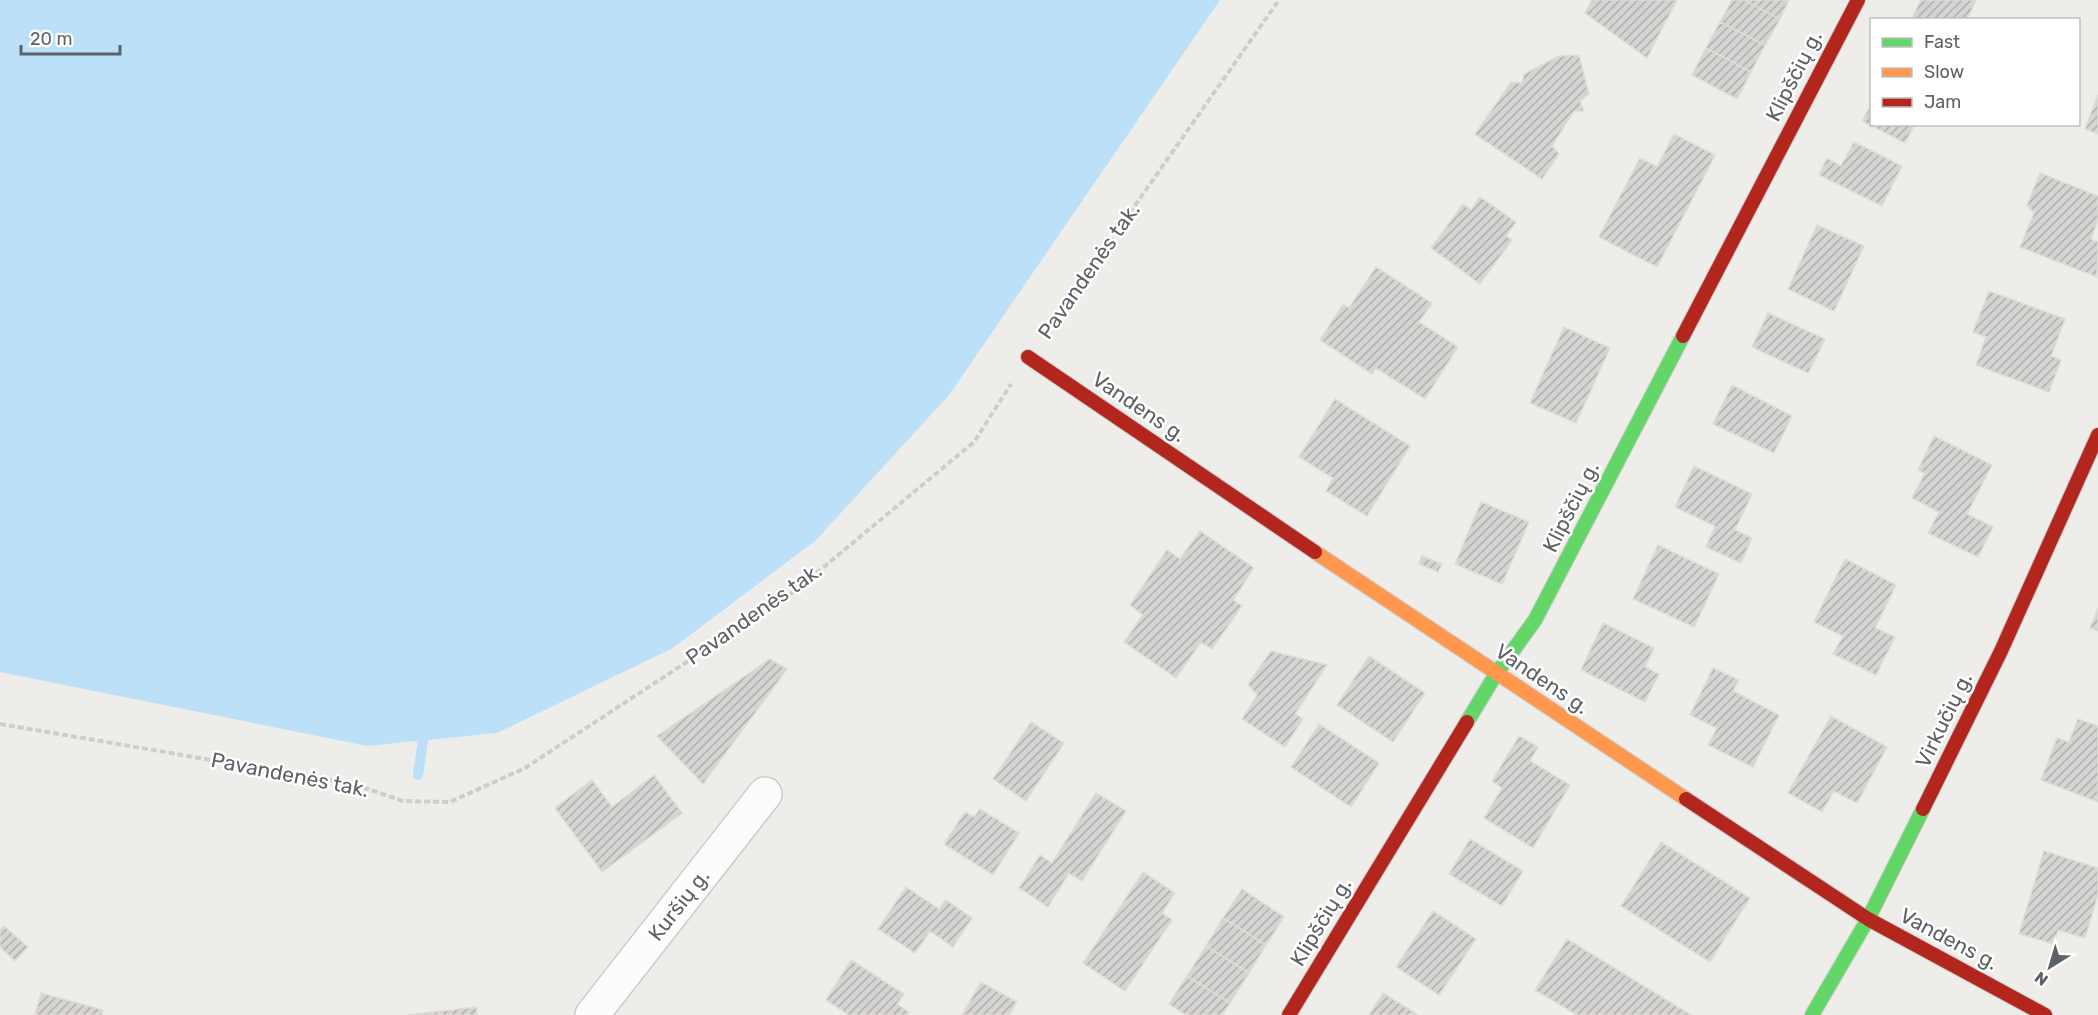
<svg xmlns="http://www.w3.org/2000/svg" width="2098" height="1015" viewBox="0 0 2098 1015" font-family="Rubik,sans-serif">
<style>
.water{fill:#bce0f8}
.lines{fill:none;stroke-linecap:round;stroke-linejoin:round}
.stream{stroke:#bce0f8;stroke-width:10}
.building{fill:url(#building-hatch);stroke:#dedcd7;stroke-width:1.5}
.street-casing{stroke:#cbcbcb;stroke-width:36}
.fast-casing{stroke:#c9cac9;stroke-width:16}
.slow-casing{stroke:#c9cac9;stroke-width:16}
.jam-casing{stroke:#c9cac9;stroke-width:16}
.path{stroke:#c9cfcb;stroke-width:4;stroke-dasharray:6 3;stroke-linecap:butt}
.street{stroke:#fcfcfc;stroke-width:33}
.fast{stroke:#63d668;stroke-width:14}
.slow{stroke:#ff974d;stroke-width:14}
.jam{stroke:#b3261e;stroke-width:14}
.labels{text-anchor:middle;stroke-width:5;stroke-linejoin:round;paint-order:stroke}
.street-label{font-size:21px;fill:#5d6267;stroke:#fff}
</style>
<defs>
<pattern id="building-hatch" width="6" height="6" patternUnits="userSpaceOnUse" patternTransform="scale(1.5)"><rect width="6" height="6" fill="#d5d4d2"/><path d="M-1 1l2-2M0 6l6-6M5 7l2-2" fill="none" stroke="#b0afae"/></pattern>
</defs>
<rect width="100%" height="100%" fill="#eeede9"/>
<path class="water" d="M0 0H1220L949 395 816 540 673 648 497 733 367 746 0 672Z"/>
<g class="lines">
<path class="stream" d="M418 775 423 740"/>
</g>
<path class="building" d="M1592 0H1677L1647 58 1585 13Z
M1732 0H1744L1780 19 1765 45 1720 22Z
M1744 0H1789L1780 19Z
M1921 0H1976L1967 20H1911Z
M1720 22 1765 45 1751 72 1706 48Z
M1706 48 1751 72 1737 99 1692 75Z
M1579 55 1589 94 1580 101 1584 111H1574L1552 146 1559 154 1542 179 1475 134 1511 82 1522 83 1524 74 1559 56Z
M2098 95V134L2085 129Z
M1872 103V124H1915L1905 143 1862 121Z
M1674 134 1715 155 1657 267 1599 237 1640 158 1657 167Z
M1854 142 1902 166 1882 206 1819 175 1827 158 1841 166Z
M2040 173 2098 196V220L2091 239 2098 242 2097 277 2020 247 2034 213 2027 205Z
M1480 197 1516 222 1506 236 1512 240 1480 284 1431 248 1463 204 1471 210Z
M1817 225 1864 246 1834 311 1788 289Z
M1376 267 1432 303 1419 322 1458 347 1425 399 1376 368 1372 374 1320 340 1343 304 1349 308Z
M1989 291 2065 319 2051 356 2061 360 2049 392 1976 365 1986 337 1973 332Z
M1768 313 1825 339 1808 373 1752 347Z
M1564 327 1610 348 1576 423 1530 403Z
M1732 385 1792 416 1774 453 1713 424Z
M1335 399 1410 446 1367 516 1326 491 1333 478 1299 457Z
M1934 436 1992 465 1967 514 1993 527 1978 557 1928 533 1939 512 1912 498 1925 473 1918 470Z
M1694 466 1752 494 1735 530 1752 538 1741 563 1706 547 1715 526 1675 507Z
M1481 502 1529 522 1502 584 1455 564Z
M1200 531 1254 568 1233 600 1242 606 1212 649 1201 642 1176 678 1124 642 1143 615 1130 605 1167 550 1180 559Z
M1658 545 1719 574 1694 627 1633 599Z
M1422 556 1442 564 1438 572 1419 564Z
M1845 559 1896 585 1875 628 1895 637 1876 675 1833 654 1843 636 1814 622Z
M2098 608V631L2090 628Z
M1603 623 1654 648 1645 667 1659 674 1645 702 1581 670Z
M1271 651 1327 665 1295 714 1303 719 1285 747 1242 719 1257 695 1248 684Z
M1369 656 1425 693 1393 742 1337 705Z
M770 659 787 669 703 784 657 736Z
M1713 668 1739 680 1733 691 1779 715 1753 767 1708 745 1717 728 1690 715Z
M1831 716 1887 747 1857 803 1834 791 1822 812 1788 793Z
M2078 719 2098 726V802L2041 780 2057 738 2069 742Z
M1031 722 1064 743 1026 801 993 779Z
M1319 724 1379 763 1351 807 1291 767Z
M1519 736 1538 747 1530 761 1570 785 1533 848 1484 818 1502 788 1492 781Z
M654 775 682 813 602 872 555 808 592 780 612 807Z
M1096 793 1126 811 1082 881 1069 873 1048 907 1019 888 1040 855 1052 863Z
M980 809 1019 833 993 875 944 844 965 812 974 817Z
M1470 839 1523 871 1502 906 1449 874Z
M1661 842 1750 898 1710 962 1621 906Z
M2044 851 2098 868V895L2085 938 2058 930 2054 944 2019 934Z
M1143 872 1175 893 1162 913 1172 920 1125 991 1083 963Z
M906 887 939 909 946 900 972 918 953 947 930 931 915 953 878 929Z
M1242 889 1284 917 1266 945 1223 918Z
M1433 911 1476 939 1439 995 1396 967Z
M1223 918 1266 945 1249 973 1206 946Z
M4 926 28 947 15 961 0 947V930Z
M1567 939 1691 1015H1577L1535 990Z
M1206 946 1249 973 1230 1003 1187 976Z
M851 960 904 994 897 1004 909 1012 908 1015H849L826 1000Z
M1187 976 1230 1003 1222 1015H1186L1169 1004Z
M981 982 1017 1002 1009 1015H962Z
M41 993 103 1010 102 1015H35Z
M1383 993 1418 1015H1369Z
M476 1007 477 1015H408Z"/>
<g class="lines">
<defs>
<path id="street" d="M592 1015 765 794"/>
<path id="fast" d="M1467 722 1496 674 1535 620 1683 336
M1812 1015 1868 919 1923 809"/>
<path id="slow" d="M1315 552 1686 799"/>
<path id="jam" d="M1683 336 1858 0
M1028 357 1315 552
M1686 799 1868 919 2045 1015
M1923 809 2001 651 2098 435
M1289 1015 1467 722"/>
</defs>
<use href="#street" class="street-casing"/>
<use href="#fast" class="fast-casing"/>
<use href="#slow" class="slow-casing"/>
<use href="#jam" class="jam-casing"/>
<path class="path" d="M1047 331 1279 0
M0 724 353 784 403 801 450 802 525 768 795 591 974 442 1011 384"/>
<use href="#street" class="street"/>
<use href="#fast" class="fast"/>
<use href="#slow" class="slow"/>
<use href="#jam" class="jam"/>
</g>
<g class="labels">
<g class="street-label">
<text transform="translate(1794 76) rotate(-63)" y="7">Klipščių g.</text>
<text transform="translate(1089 271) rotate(-55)" y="7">Pavandenės tak.</text>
<text transform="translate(1139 407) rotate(34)" y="7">Vandens g.</text>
<text transform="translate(1571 507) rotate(-63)" y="7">Klipščių g.</text>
<text transform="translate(754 614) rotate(-35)" y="7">Pavandenės tak.</text>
<text transform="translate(1542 679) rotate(34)" y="7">Vandens g.</text>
<text transform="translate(1944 720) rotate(-64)" y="7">Virkučių g.</text>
<text transform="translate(290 775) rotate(11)" y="7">Pavandenės tak.</text>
<text transform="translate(679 905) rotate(-52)" y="7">Kuršių g.</text>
<text transform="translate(1321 922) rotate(-59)" y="7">Klipščių g.</text>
<text transform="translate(1949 939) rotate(28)" y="7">Vandens g.</text>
</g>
</g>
<rect x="1870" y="18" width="210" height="108" fill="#ffffff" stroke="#bec0c2" stroke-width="1.5"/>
<rect x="1882" y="38" width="30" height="9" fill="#63d668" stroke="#bec0c2" stroke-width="1.5"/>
<text x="1924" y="48" font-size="18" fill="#5d6267">Fast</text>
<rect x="1882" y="68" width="30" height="9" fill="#ff974d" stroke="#bec0c2" stroke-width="1.5"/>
<text x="1924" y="78" font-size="18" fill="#5d6267">Slow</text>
<rect x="1882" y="98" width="30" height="9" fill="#b3261e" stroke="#bec0c2" stroke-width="1.5"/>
<text x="1924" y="108" font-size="18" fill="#5d6267">Jam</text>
<g transform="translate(2050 967) rotate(217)" stroke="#ffffff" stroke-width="4.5" paint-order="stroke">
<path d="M0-4.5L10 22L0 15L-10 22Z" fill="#5d6267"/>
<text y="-9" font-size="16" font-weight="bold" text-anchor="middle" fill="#5d6267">N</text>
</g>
<path d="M21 45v9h99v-9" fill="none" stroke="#5d6267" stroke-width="3"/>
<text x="30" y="45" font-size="18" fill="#5d6267" stroke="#ffffff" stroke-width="4.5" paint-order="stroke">20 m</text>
</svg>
